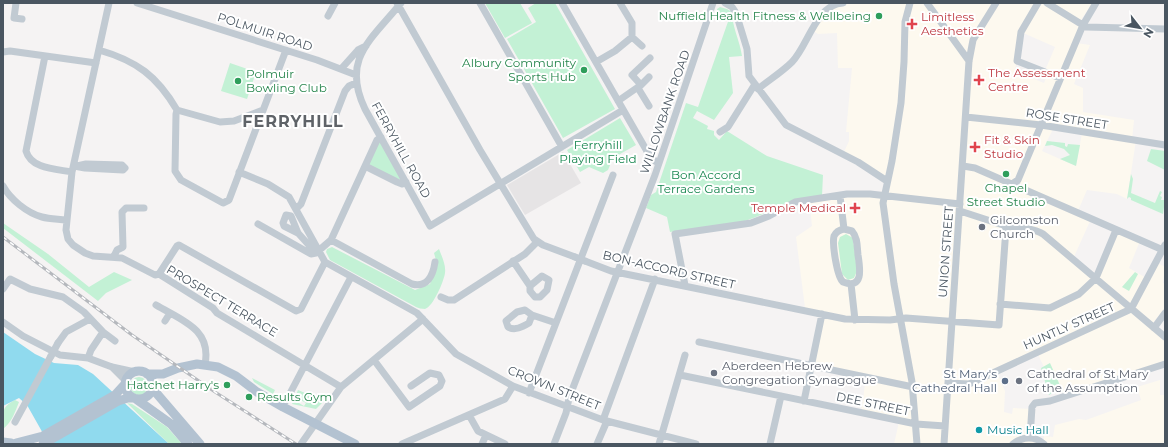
<svg xmlns="http://www.w3.org/2000/svg" width="1168" height="447" viewBox="0 0 1168 447" font-family="Montserrat,sans-serif">
<style>
.commercial{fill:#fdf9ef;fill-rule:evenodd}
.education{fill:#e6e4e5}
.green{fill:#c3f1d5}
.water{fill:#90daee}
.lines{fill:none;stroke-linecap:round;stroke-linejoin:round}
.minor{stroke:#c1cad2;stroke-width:7}
.major{stroke:#b3c2d1;stroke-width:9}
.rail-casing{stroke:#b5b8bd;stroke-width:3}
.rail{stroke:#fff;stroke-width:1.5;stroke-dasharray:4.5;stroke-linecap:butt}
.minor-bridge{stroke:#c1cad2;stroke-width:7}
.leisure-dot{fill:#2e9e5b;stroke:#fff;stroke-width:1.5}
.health-dot{fill:#e0444e;stroke:#fff;stroke-width:1.5}
.worship-dot{fill:#6b7280;stroke:#fff;stroke-width:1.5}
.service-dot{fill:#5c6f8a;stroke:#fff;stroke-width:1.5}
.culture-dot{fill:#0f9aa8;stroke:#fff;stroke-width:1.5}
.labels{text-anchor:middle;stroke-width:4;stroke-linejoin:round;paint-order:stroke}
.leisure-label{font-size:12px;fill:#27864d;stroke:#fff;text-anchor:end}
.health-label{font-size:12px;fill:#be3a42;stroke:#fff;text-anchor:start}
.street-label{font-size:12px;fill:#4a5661;stroke:#fff}
.park-label{font-size:12px;fill:#17864f;stroke:#fff}
.worship-label{font-size:12px;fill:#5b616d;stroke:#fff;text-anchor:start}
.service-label{font-size:12px;fill:#4e5e75;stroke:#fff;text-anchor:end}
.culture-label{font-size:12px;fill:#0d838f;stroke:#fff;text-anchor:start}
.district-label{font-size:16px;font-weight:bold;letter-spacing:1px;fill:#5f6368;stroke:#fff}
</style>
<rect width="100%" height="100%" fill="#f5f3f3"/>
<path class="commercial" d="M843 3H1092L1079 23 1083 25 1076 43 1090 45 1074 84 1083 88V112L1134 120 1132 140H1136L1127 199 1117 194 1087 190 1077 213 1091 219 1073 259 1096 277 1116 230 1140 241 1129 268 1148 279 1156 262 1165 267 1163 283 1165 284V308L1151 325 1165 337V364L1064 396 1063 392 1048 376 1037 352 996 371 1005 391 1004 412 1012 414 1013 408 1032 409 1030 437 1044 442V436L1053 437 1055 425 1079 419 1086 420 1141 400 1137 387 1160 380V395H1165V444H894L899 422 861 414 866 377 812 365 822 315 805 308 796 237 812 226 809 199 884 196 887 181 843 154 849 141V132H846L852 68H838L837 33 818 34 812 30 823 14ZM1021 32 1055 47 1044 73 1047 75 1044 83 1015 71ZM1053 129 1082 133 1076 166 1042 151Z"/>
<path class="education" d="M563 152 581 183 525 215 507 185Z"/>
<path class="green" d="M485 3H520L532 23 505 38Z
M536 3H555L615 109 563 138 507 39 536 22 528 8Z
M720 7 727 9 732 12C732 27 740 41 742 56L729 57 733 93 714 120 697 111 693 118 708 126 707 129 714 131V135L719 140 727 131 767 156 823 175 822 196 796 199 756 217 742 222 670 232 667 217 646 208 651 195 656 192 686 103 698 107 730 16 723 13 721 15 717 14V9Z
M230 63 256 72 247 99 221 91Z
M620 118 636 145 613 158 608 170 603 173 589 167 580 172 567 150Z
M381 137 406 182 365 166Z
M1047 141 1065 143V146L1067 147 1068 144 1080 145 1076 166 1060 159 1070 155 1064 149 1052 145 1045 146Z
M1151 149 1165 151V170L1147 161Z
M1131 174 1133 179 1131 193 1155 203 1160 191 1162 192 1160 196 1162 197 1161 200H1165L1163 214 1131 200V198L1129 197 1127 199Z
M3 223 48 254 89 287 114 272 132 280 106 293 98 301 3 228Z
M846 234 853 238 857 271 854 278 848 280 842 274 838 243 840 237Z
M332 247 415 290 430 284 437 264 434 253 439 249C442 257 446 265 445 273 444 281 433 307 425 309 422 309 418 308 416 307L330 260 326 252 327 249Z
M1135 272 1138 274 1129 291 1122 287Z
M1050 363 1063 392H1054L1049 395 1041 368Z
M130 386a9 9 0 1 1 18 0a9 9 0 1 1-18 0Z
M252 378 275 390 273 394 254 382Z
M298 390 324 401 316 409 292 404 294 400 304 406 306 403 295 397Z
M15 400 19 402C15 412 12 422 3 429 3 413 0 408 15 400Z
M127 403 132 404 167 427 182 444H169Z"/>
<path class="water" d="M3 332 35 354 54 363 78 365 93 374 169 444H49L27 405 19 398 3 406Z"/>
<g class="lines">
<path class="minor" d="M16 3 14 18 22 19
M109 3 72 172 66 230 68 239 73 245 85 253 93 256 122 258 155 275 159 274 213 308 217 313 341 387
M137 3 317 60 356 75
M397 3 480 150 534 239 543 245 575 257
M401 3C371 40 341 59 365 109L430 226 623 110
M480 3 562 147
M562 3 648 153 655 161 659 163
M620 3 632 23V37L642 46
M725 3 732 7 736 13 747 49 749 76 786 125 858 162 887 181
M910 3 905 22 904 62 901 103 892 161 883 203 894 284 912 382 917 444
M927 3 969 61
M1038 3 1021 32 1017 61 1060 78
M1047 3 1086 27 1165 29
M328 16 335 3
M99 50C137 61 157 76 177 110L176 114 175 171 181 180 223 203 229 200 286 50
M3 52 10 51 96 63
M45 56 26 151C31 169 56 169 72 172
M596 62 615 51 632 37
M341 69 358 50 366 46
M641 85 649 77
M638 88 649 106
M758 89C769 80 782 72 792 62 808 46 816 4 843 3
M618 101 641 85 632 75 650 58
M177 110 220 122 234 121 263 110
M966 117 1041 125 1165 145
M720 132 728 127 755 84
M74 166 85 168 123 170 125 168 122 165 86 164 77 166
M365 166 397 182 402 184 406 182
M963 166 975 168 1163 250
M239 172 268 184 289 197 325 262
M1012 184 1018 180 1083 25 1096 3
M3 186C10 199 27 213 42 217 49 219 58 219 66 220
M840 196 844 229
M296 209 301 204 345 91 349 86 356 83
M960 211 1003 225 1006 228
M258 224 311 254 316 253 331 240 377 140 381 137
M1006 228C1012 224 1037 230 1043 234L1165 337
M844 229 852 231C858 238 857 247 858 255 860 268 864 290 843 282 837 277 832 244 834 236 836 232 839 230 844 229Z
M298 233 291 216 286 215 283 223 284 226 298 233 316 253
M331 240 412 284C427 288 433 276 435 262
M114 256 117 250 123 247 122 212 126 208H144
M513 261 530 286
M585 261 611 271 845 319 890 320 906 318 999 325 1006 228
M325 262 417 313 456 354 513 386 603 420 696 444
M159 274 177 246 179 245 296 311 301 309 325 262
M542 276 549 280 547 290 540 297H535L530 291V286Z
M851 284 855 320
M685 285 675 234 751 223 769 216 795 202 847 194H870L960 204
M3 289 10 279 30 289 63 297 84 312 103 332 115 341
M441 297 448 300H454L525 254 537 242
M1000 304 1050 308 1079 294 1096 278 1116 230
M156 305C181 320 212 329 205 364
M525 310 532 315 529 323C522 327 515 331 508 327L506 321 517 312Z
M532 315 556 323
M165 321 170 313
M3 322 23 336 60 355 88 358 112 367 135 372
M1154 328 1165 313
M699 342 913 387
M58 343 66 332 90 319
M88 358 91 350 103 332
M374 360 409 407 440 386 442 381 439 375 430 373 411 386
M112 367 126 381
M680 375 916 424 945 426
M948 383 969 384 1131 309 1165 245
M529 393 613 175
M286 401 351 277
M804 401 822 314
M469 415 478 431 505 444
M603 420 655 279
M15 422 51 356
M1030 438 1032 407 1035 403 1050 401 1165 364
M301 444 341 387 423 319
M402 444 505 399 513 386
M482 444 486 435
M554 444 566 413 569 398 655 175 713 3
M597 444 607 421
M659 444 685 355
M770 444 781 396
M944 444 969 61 973 40 996 3
M1013 444C1023 436 1035 436 1044 444"/>
<path class="major" d="M125 385a14 14 0 1 1 28 0a14 14 0 1 1-28 0Z
M147 374H163L178 368 197 364 218 367 236 376 257 392 283 407 355 444
M152 388 200 444
M136 399 171 424 188 444
M3 442 11 443
M16 443 43 436 115 395 125 384
M43 444 118 401 128 398H134"/>
<defs>
<path id="rail" d="M3 237 132 335 215 392 296 444"/>
</defs>
<use href="#rail" class="rail-casing"/>
<use href="#rail" class="rail"/>
<path class="minor-bridge" d="M575 257 585 261
M51 356 58 343"/>
</g>
<g class="leisure-dot">
<circle cx="879" cy="16" r="4"/>
<circle cx="584" cy="70" r="4"/>
<circle cx="238" cy="81" r="4"/>
<circle cx="1006" cy="174" r="4"/>
<circle cx="227" cy="385" r="4"/>
<circle cx="249" cy="397" r="4"/>
</g>
<g class="health-dot">
<path d="M910 18h4v4h4v4h-4v4h-4v-4h-4v-4h4z"/>
<path d="M977 74h4v4h4v4h-4v4h-4v-4h-4v-4h4z"/>
<path d="M973 141h4v4h4v4h-4v4h-4v-4h-4v-4h4z"/>
<path d="M853 202h4v4h4v4h-4v4h-4v-4h-4v-4h4z"/>
</g>
<g class="worship-dot">
<circle cx="982" cy="227" r="4"/>
<circle cx="714" cy="373" r="4"/>
<circle cx="1019" cy="381" r="4"/>
</g>
<circle class="service-dot" cx="1005" cy="381" r="4"/>
<circle class="culture-dot" cx="979" cy="430" r="4"/>
<g class="labels">
<g class="leisure-label">
<text x="871" y="20">Nuffield Health Fitness &amp; Wellbeing</text>
<text x="576" y="67">Albury Community<tspan x="576" dy="14">Sports Hub</tspan></text>
<text x="246" y="78" text-anchor="start">Polmuir<tspan x="246" dy="14">Bowling Club</tspan></text>
<text x="1006" y="192" text-anchor="middle">Chapel<tspan x="1006" dy="14">Street Studio</tspan></text>
<text x="219" y="389">Hatchet Harry's</text>
<text x="257" y="401" text-anchor="start">Results Gym</text>
</g>
<g class="health-label">
<text x="921" y="21">Limitless<tspan x="921" dy="14">Aesthetics</tspan></text>
<text x="988" y="77">The Assessment<tspan x="988" dy="14">Centre</tspan></text>
<text x="984" y="144">Fit &amp; Skin<tspan x="984" dy="14">Studio</tspan></text>
<text x="846" y="212" text-anchor="end">Temple Medical</text>
</g>
<g class="street-label">
<text transform="translate(265 32) rotate(18)" y="4">POLMUIR ROAD</text>
<text transform="translate(665 112) rotate(-71)" y="4">WILLOWBANK ROAD</text>
<text transform="translate(1067 119) rotate(9)" y="4">ROSE STREET</text>
<text transform="translate(401 150) rotate(61)" y="4">FERRYHILL ROAD</text>
<text transform="translate(946 252) rotate(-86)" y="4">UNION STREET</text>
<text transform="translate(669 270) rotate(13)" y="4">BON-ACCORD STREET</text>
<text transform="translate(222 301) rotate(31)" y="4">PROSPECT TERRACE</text>
<text transform="translate(1069 326) rotate(-24)" y="4">HUNTLY STREET</text>
<text transform="translate(554 388) rotate(22)" y="4">CROWN STREET</text>
<text transform="translate(873 404) rotate(12)" y="4">DEE STREET</text>
</g>
<g class="park-label">
<text x="598" y="149">Ferryhill<tspan x="598" dy="14">Playing Field</tspan></text>
<text x="706" y="179">Bon Accord<tspan x="706" dy="14">Terrace Gardens</tspan></text>
</g>
<g class="worship-label">
<text x="990" y="224">Gilcomston<tspan x="990" dy="14">Church</tspan></text>
<text x="722" y="370">Aberdeen Hebrew<tspan x="722" dy="14">Congregation Synagogue</tspan></text>
<text x="1027" y="378">Cathedral of St Mary<tspan x="1027" dy="14">of the Assumption</tspan></text>
</g>
<g class="service-label">
<text x="997" y="378">St Mary's<tspan x="997" dy="14">Cathedral Hall</tspan></text>
</g>
<g class="culture-label">
<text x="987" y="434">Music Hall</text>
</g>
<g class="district-label">
<text x="293" y="127">FERRYHILL</text>
</g>
</g>
<rect width="1168" height="447" fill="none" stroke="#4a5661" stroke-width="8"/>
<g transform="translate(1140 28) rotate(121)" stroke="#ffffff" stroke-width="3" paint-order="stroke">
<path d="M0-3L7 15L0 10L-7 15Z" fill="#4a5661"/>
<text y="-6" font-size="11" font-weight="bold" text-anchor="middle" fill="#4a5661">N</text>
</g>
</svg>
